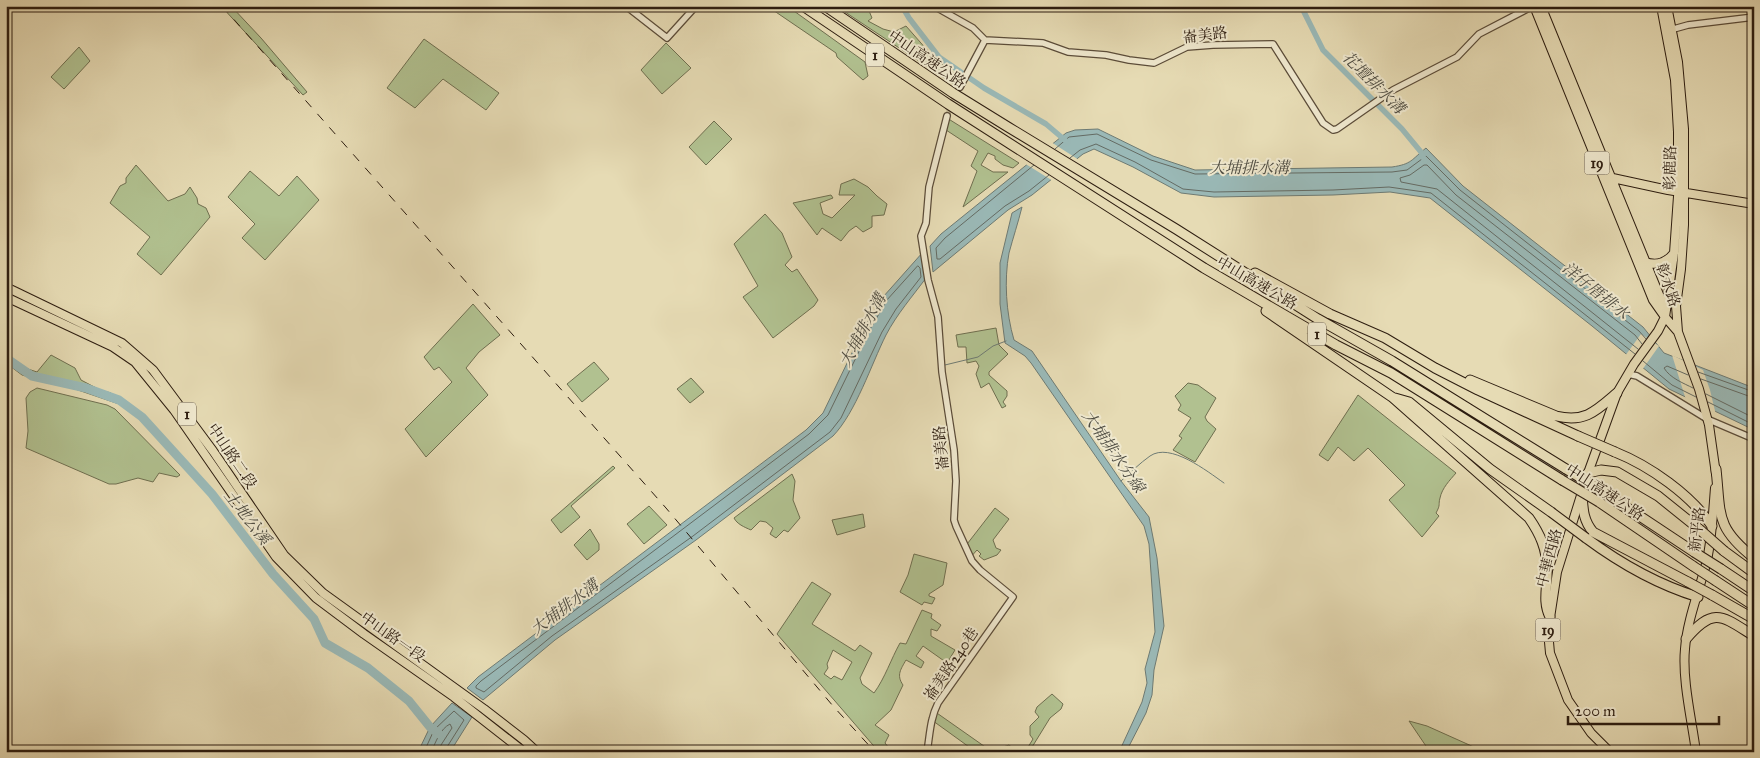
<svg xmlns="http://www.w3.org/2000/svg" width="1760" height="758" viewBox="0 0 1760 758" font-family="'IM FELL Great Primer','Noto Serif TC',serif">
<style>
.green{fill:#b1c190;stroke:#6f6f50;fill-rule:evenodd}
.water{fill:#9ab9b7;stroke:#6e7b74}
.pier{fill:#e6dbb4}
.lines{fill:none;stroke-linecap:round;stroke-linejoin:round}
.shore{stroke:#646b64;stroke-width:1}
.stream{stroke:#6e7b74;stroke-width:1}
.canal{stroke:#9ab9b7;stroke-width:5.5}
.river{stroke:#9ab9b7;stroke-width:9}
.minor-tunnel{stroke:#c1b593;stroke-width:5.5;stroke-dasharray:5.5 3;stroke-linecap:butt}
.minor-casing{stroke:#5b4c39;stroke-width:8}
.major-casing{stroke:#2d1d10;stroke-width:10}
.highway-casing{stroke:#2d1d10;stroke-width:11}
.minor{stroke:#efe8ce;stroke-width:5.5}
.major{stroke:#e6dbb4;stroke-width:8}
.highway{stroke:#e6dbb4;stroke-width:9}
.rail{stroke:#2d1d10;stroke-width:1;stroke-dasharray:9 9;stroke-linecap:butt}
.highway-bridge-casing{stroke:#2d1d10;stroke-width:11;stroke-linecap:butt}
.highway-bridge{stroke:#e6dbb4;stroke-width:9}
.labels{text-anchor:middle;stroke-width:4;stroke-linejoin:round;paint-order:stroke}
.shield{fill:#efe8ce;stroke:#675a49;stroke-width:1}
.shield-label{font-size:14px;font-weight:bold;fill:#2d1d10}
.street-label{font-size:15px;fill:#2d1d10;stroke:#efe8ce}
.water-label{font-size:16px;font-style:italic;fill:#4e4c42;stroke:#efe8ce}
</style>
<rect width="100%" height="100%" fill="#e6dbb4"/>
<filter id="stains"><feTurbulence type="fractalNoise" baseFrequency=".004" numOctaves="4"/><feColorMatrix values="0 0 0 0 .2 0 0 0 0 .09 0 0 0 0 .02 0 0 0 .5 -.17"/></filter>
<radialGradient id="worn" r=".72"><stop offset=".6" stop-color="#630" stop-opacity="0"/><stop offset="1" stop-color="#630" stop-opacity=".3"/></radialGradient>
<path class="green" d="M221 6H231L261 38 307 92 303 95Z
M767 6H787L865 62 868 76 863 80 837 57 836 53Z
M836 6H867L872 18 868 21 883 29 894 32 906 26 935 59 959 77 955 85Z
M424 39 499 93 486 110 443 79 415 108 387 88Z
M666 43 691 68 662 94 641 70Z
M79 47 90 61 64 89 51 77Z
M947 118 1019 163 1013 168 1003 165 995 159V156L988 153 981 165 993 172H1008L963 207 977 171 971 166 978 151 943 128Z
M714 121 732 139 706 165 689 147Z
M136 165 168 201 185 194 190 187 197 198 198 204 206 208 210 217 161 275 137 254 150 237 110 203 120 186 126 183V178Z
M250 171 279 196 297 176 319 200 265 260 242 238 255 224 228 197Z
M854 179 868 187 877 196 887 204 884 215 872 216V227L863 232 856 226 849 231 841 241 822 228 817 235 793 203 831 195 833 198 820 203 823 214 832 218 855 195H839L841 184Z
M765 214 782 233 792 257 785 265 792 272 797 269 818 300 814 306 773 338 743 297 758 286 734 244Z
M473 304 500 335 479 352 466 368 488 395 426 457 405 429 452 382 439 367 434 370 424 357Z
M996 328 999 345 1008 354 989 372V375L1007 391V396L1003 402 1006 406 1002 408 989 383 981 388 976 374 979 366 976 361 967 363 966 347H958L956 335Z
M51 355 75 368 81 380 100 390 111 393 119 404 75 389 22 375 6 363V356L28 369 37 372Z
M594 362 609 379 582 402 567 384Z
M691 378 704 392 690 403 677 389Z
M1188 383 1198 385 1216 398 1205 417 1207 421 1216 429 1195 462 1173 450 1182 438 1179 436 1191 418 1178 410 1181 405 1175 396Z
M37 388 107 405 115 409 180 475 177 477 159 473 153 482 138 478 116 484H109L26 448 28 431 26 398 30 392Z
M1358 395 1456 473C1450 480 1442 488 1440 498 1438 505 1441 504 1436 513L1439 516 1422 537 1389 500 1405 485 1368 448 1354 461 1338 447 1328 461 1319 455Z
M613 466 615 468 571 506 580 517 561 533 551 520Z
M792 474 795 481 793 500 800 518 788 532 784 530 776 538 770 534 773 528 766 522 760 521 751 530C744 527 737 524 734 518Z
M649 506 667 525 644 544 627 524Z
M995 508 1009 519 993 540 996 548 1001 550 997 555 984 560 979 556 981 554 977 550 969 559 964 548Z
M863 514 865 527 837 535 832 520Z
M590 529 599 544V550L587 560 574 545Z
M914 554 947 563 943 585 929 594V596L935 598 932 604 924 602 922 605 900 592 908 575Z
M812 582 831 594 812 624 855 651 860 645 872 653 860 678 862 684 874 693C885 678 891 659 900 643L906 644 922 610 932 614 931 618 941 625 937 631 931 629V636L955 650 947 663 923 646 916 656 924 662 921 668 906 660C901 669 896 675 903 685L891 710 875 725 889 735 885 743 889 748 887 750 889 752H879L777 634ZM833 650 852 662 842 680 834 676 831 679 824 674 828 668 827 664Z
M1052 694 1063 704 1061 709 1050 718 1029 752H1025L1033 739 1030 735V726L1039 717 1035 712 1037 707Z
M934 711 991 751 1009 745 1018 752H976L929 718Z
M1409 721 1427 726 1485 752H1430Z"/>
<path class="water" d="M1098 129 1153 156 1195 170 1392 167C1412 164 1411 160 1426 148L1463 186 1643 327 1664 353 1754 388V430L1669 389 1592 326 1430 198 1390 192 1333 195 1214 197 1181 193 1133 167 1094 149 1083 154 1032 195 1008 210 933 272 930 246 941 234 1066 133 1075 130Z
M1022 207C1018 223 1013 238 1009 253 1004 280 1006 313 1014 340L1032 351 1121 481 1149 517 1157 558 1164 626 1154 670 1152 695 1146 713 1126 752H1119L1142 702 1147 683 1145 669 1155 632 1149 544 1144 526 1031 363 1025 356 1005 343 1000 304V263L1012 213Z
M923 252 926 278C912 297 897 314 886 335 871 365 856 412 833 436L696 540 555 640 483 700 467 688 478 677 806 430 823 413 864 328 883 297Z
M452 703 472 717 450 752H418L430 727Z"/>
<path class="pier" d="M1051 142 1079 160 1053 181 1024 163Z
M1641 334 1659 346 1642 370 1625 356Z
M1672 355 1703 370 1710 390 1716 415 1686 400Z"/>
<g class="lines">
<path class="shore" d="M1055 149 1069 137 1097 134 1151 160 1195 174 1392 172 1407 170 1426 156 1460 190 1639 331 1646 339
M1070 158 1080 150 1096 144 1135 162 1183 189 1214 192 1333 190 1389 187 1431 193 1635 354
M1034 165 945 238 936 248 937 259H940L1005 206 1029 191 1049 175
M918 266 920 268 921 277 896 309 882 332 841 418 830 432 693 536 552 636 484 692 476 688V686L481 681 809 434 828 415 869 331 887 300Z
M1638 349 1437 189 1401 182 1400 178 1410 175 1424 165H1427L1456 195 1635 335 1642 344
M1643 361 1672 385 1696 397
M1698 372 1754 392
M1688 375 1667 366 1664 368C1670 378 1683 383 1693 388
M1701 379 1754 398
M1706 394 1754 418
M1708 402 1754 425
M424 752 434 730 454 711 464 720 447 747 446 752
M431 752C436 742 440 729 450 724L452 728 441 745 440 752"/>
<path class="stream" d="M945 365 978 357 993 346 1006 341
M1121 481C1130 473 1140 463 1150 456 1170 442 1207 471 1224 483"/>
<path class="canal" d="M902 6 909 18 939 57 984 88 1046 124 1066 141
M1301 6 1323 50 1402 129 1421 152 1424 159"/>
<path class="river" d="M6 358 32 376 86 388 119 400 142 417 212 494 273 574 314 619 325 643 368 668 409 701 430 727 439 734"/>
<path class="minor-tunnel" d="M947 116 960 87"/>
<defs>
<path id="minor" d="M626 6 667 38 696 6
M934 6 973 28 985 40
M1670 30 1688 25 1754 17
M985 40 1043 43 1068 52 1106 55 1129 60 1154 63 1187 47 1213 45 1273 44 1323 123 1333 130 1337 129 1393 90 1457 57 1479 34 1533 6
M960 87 985 40
M1628 374 1637 376 1707 419 1754 439
M927 752C930 734 930 719 938 703L1013 597 980 570 972 561 956 526 954 520 956 481 954 450 942 372 938 317 928 280 921 236 926 223 929 187 947 116"/>
<path id="major" d="M1534 6 1653 300 1665 317 1678 332 1699 389 1709 425 1716 474
M1541 6 1660 297 1664 313
M1667 6 1678 62 1684 129V225L1681 269 1676 306 1678 332
M1608 177 1668 190 1754 204
M1645 262C1657 266 1666 263 1674 253
M6 287 122 343 153 370 213 451 284 555 323 593 484 709 524 740 537 752
M6 297 113 347 135 362 174 410 276 557 316 598 364 634 454 697 524 752
M1610 752 1591 733 1568 700 1550 653 1548 631 1557 572 1588 473 1617 393 1634 364 1658 331 1665 317 1674 253 1678 196V132L1675 80 1661 6
M1696 752C1692 721 1682 680 1685 649 1687 620 1700 589 1707 560 1712 537 1713 512 1715 488"/>
<path id="highway" d="M803 6 948 104 1204 268 1336 345 1391 373 1562 480
M825 6 953 93 1008 127 1176 229 1318 319 1392 361 1566 469
M1255 273 1330 314 1385 338 1435 368 1478 390 1578 436
M1266 311 1392 397 1529 518C1540 534 1547 549 1547 569 1548 586 1542 601 1550 617
M1470 380 1556 416C1585 423 1596 411 1617 393
M1395 398 1409 402 1490 469 1551 512
M1615 452C1650 466 1691 495 1712 526
M1716 469C1721 515 1715 527 1754 558
M1588 473 1601 470 1617 472 1658 496 1699 529
M1602 491 1694 552
M1582 494C1583 509 1583 520 1593 532L1688 582
M1599 502 1693 566
M1586 538C1621 564 1656 584 1698 597
M1724 551 1754 573
M1721 569 1754 591
M1716 581 1754 606
M1712 595 1754 619
M1686 639C1714 606 1722 616 1754 636"/>
</defs>
<use href="#minor" class="minor-casing"/>
<use href="#major" class="major-casing"/>
<use href="#highway" class="highway-casing"/>
<use href="#minor" class="minor"/>
<use href="#major" class="major"/>
<use href="#highway" class="highway"/>
<path class="rail" d="M222 6 666 508 833 706 875 752"/>
<defs>
<path id="highway-bridge" d="M1578 436 1615 452
M1566 469 1602 491
M1562 480 1599 502
M1551 512 1586 538
M1699 529 1724 551
M1694 552 1721 569
M1693 566 1716 581
M1688 582 1712 595"/>
</defs>
<use href="#highway-bridge" class="highway-bridge-casing"/>
<use href="#highway-bridge" class="highway-bridge"/>
</g>
<g class="labels">
<g class="shield">
<rect x="866" y="43.5" width="18" height="23" rx="4"/>
<rect x="1584.5" y="151.5" width="25" height="23" rx="4"/>
<rect x="1308" y="322.5" width="18" height="23" rx="4"/>
<rect x="178" y="402.5" width="18" height="23" rx="4"/>
<rect x="1535.5" y="618.5" width="25" height="23" rx="4"/>
</g>
<g class="shield-label">
<text x="875" y="60">1</text>
<text x="1597" y="168">19</text>
<text x="1317" y="339">1</text>
<text x="187" y="419">1</text>
<text x="1548" y="635">19</text>
</g>
<g class="street-label">
<text transform="translate(1205 35) rotate(-7)" y="5">崙美路</text>
<text transform="translate(927 59) rotate(34)" y="5">中山高速公路</text>
<text transform="translate(1670 168) rotate(-89)" y="5">彰鹿路</text>
<text transform="translate(1257 283) rotate(30)" y="5">中山高速公路</text>
<text transform="translate(1668 285) rotate(71)" y="5">彰水路</text>
<text transform="translate(941 448) rotate(-96)" y="5">崙美路</text>
<text transform="translate(232 456) rotate(56)" y="5">中山路二段</text>
<text transform="translate(1605 492) rotate(33)" y="5">中山高速公路</text>
<text transform="translate(1697 529) rotate(-83)" y="5">新平路</text>
<text transform="translate(1549 558) rotate(-75)" y="5">中華西路</text>
<text transform="translate(393 637) rotate(35)" y="5">中山路一段</text>
<text transform="translate(951 664) rotate(-56)" y="5">崙美路240巷</text>
</g>
<g class="water-label">
<text transform="translate(1374 82) rotate(45)" y="6">花壇排水溝</text>
<text x="1249" y="173">大埔排水溝</text>
<text transform="translate(1596 290) rotate(39)" y="6">洋仔厝排水</text>
<text transform="translate(862 330) rotate(-62)" y="6">大埔排水溝</text>
<text transform="translate(1114 451) rotate(55)" y="6">大埔排水分線</text>
<text transform="translate(248 517) rotate(52)" y="6">土地公溪</text>
<text transform="translate(564 607) rotate(-37)" y="6">大埔排水溝</text>
</g>
</g>
<rect width="1760" height="758" fill="none" stroke="#e6dbb4" stroke-width="25"/>
<rect x="8" y="8" width="1745" height="743" fill="none" stroke="#2d1d10" stroke-width="2.5"/>
<rect x="12" y="12" width="1735" height="733" fill="none" stroke="#2d1d10"/>
<path d="M1568 716v8h151v-8" fill="none" stroke="#2d1d10" stroke-width="2.5"/>
<text x="1575" y="716" font-size="15" fill="#2d1d10" stroke="#efe8ce" stroke-width="4" paint-order="stroke">200 m</text>
<rect width="100%" height="100%" filter="url(#stains)"/>
<rect width="100%" height="100%" fill="url(#worn)"/>
</svg>
